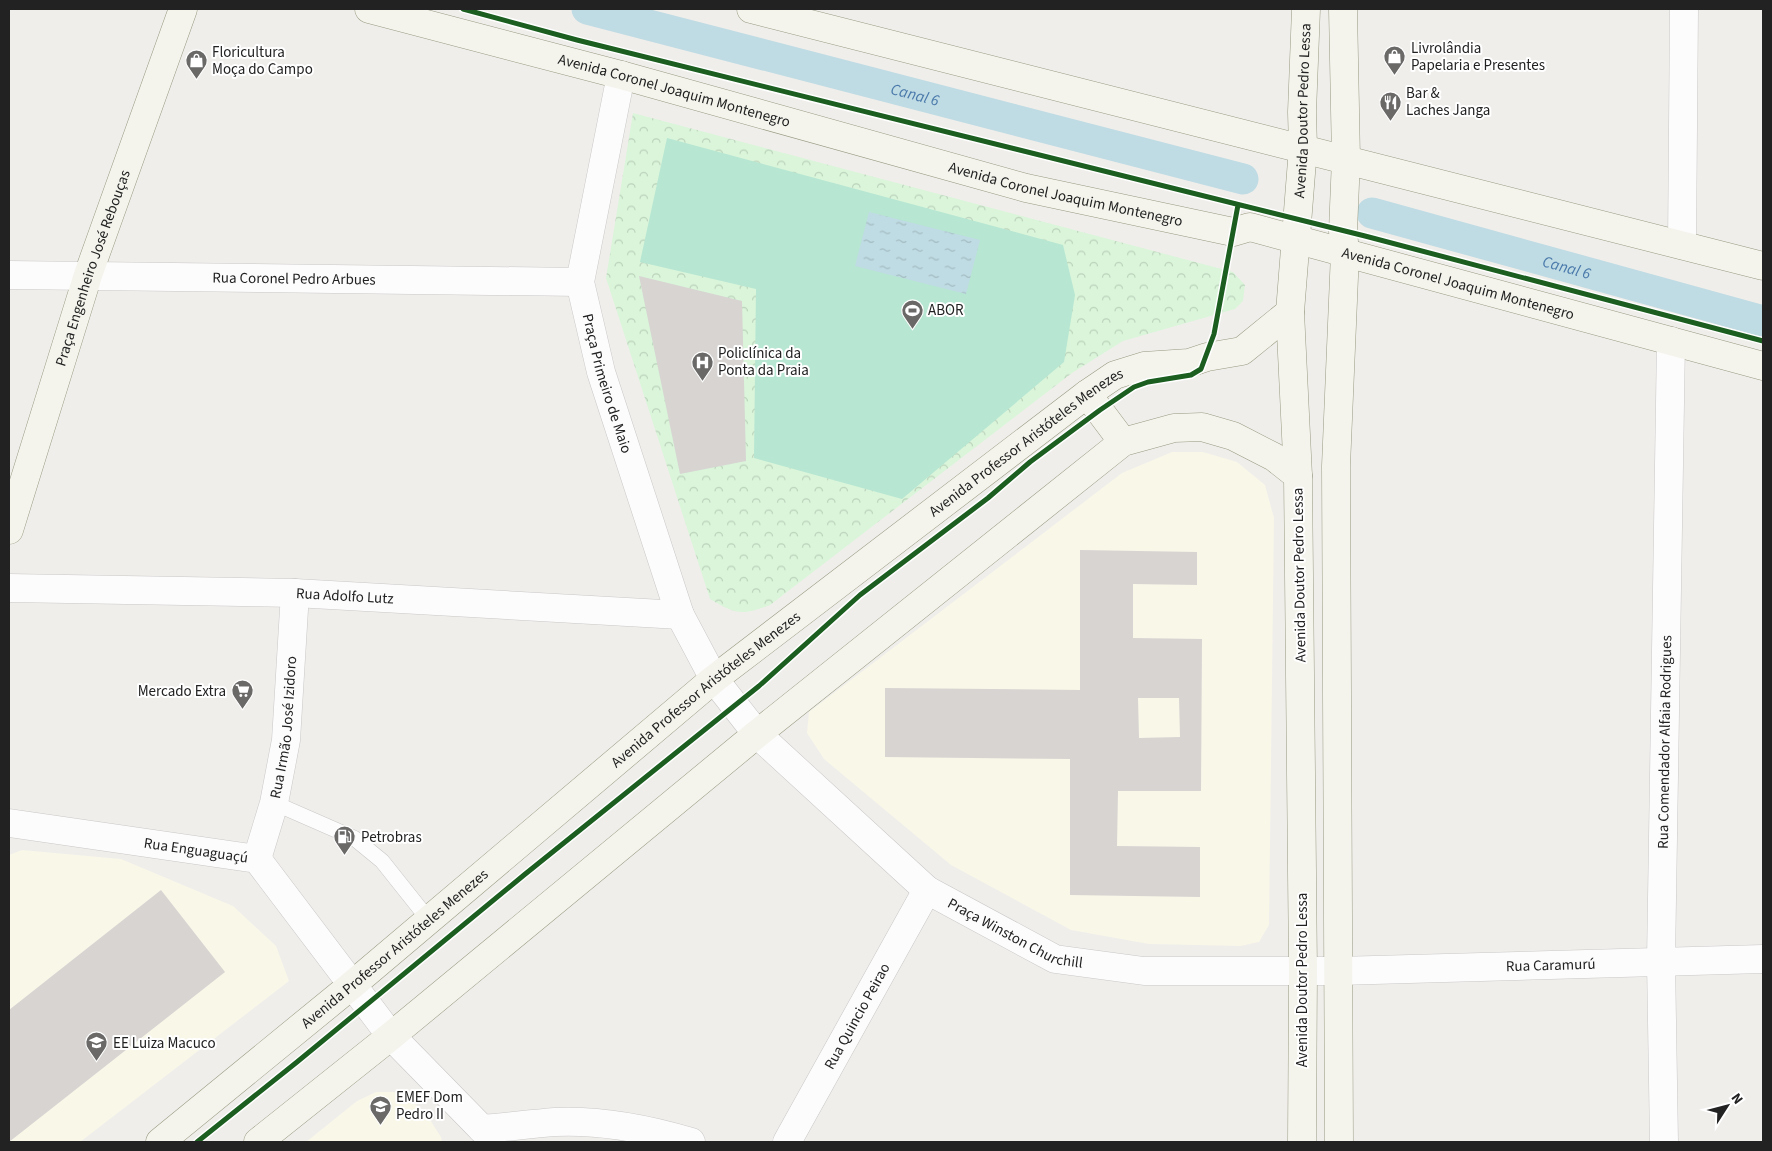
<svg xmlns="http://www.w3.org/2000/svg" width="1772" height="1151" viewBox="0 0 1772 1151" font-family="'Source Sans 3',sans-serif">
<style>
.education{fill:#f8f7e8}
.park{fill:url(#park-crowns)}
.pitch{fill:#b7e6d2}
.water{fill:url(#water-ripples)}
.lines{fill:none;stroke-linecap:round;stroke-linejoin:round}
.canal{stroke:#bfdbe3;stroke-width:31}
.building{fill:#d7d4d2;fill-rule:evenodd}
.lane-casing{stroke:#c9c8c7;stroke-width:16}
.street-casing{stroke:#c9c8c7;stroke-width:29}
.secondary-casing{stroke:#999a82;stroke-width:29}
.lane{stroke:#fdfcfc;stroke-width:15}
.street{stroke:#fdfcfc;stroke-width:28}
.secondary{stroke:#f4f4ed;stroke-width:28}
.cycleway-casing{stroke:#fff;stroke-width:8}
.cycleway{stroke:#1b5e20;stroke-width:5}
.labels{text-anchor:middle;stroke-width:4;stroke-linejoin:round;paint-order:stroke}
.poi-label{font-size:15px;fill:#222;stroke:#fff;text-anchor:start}
.street-label{font-size:15px;fill:#222;stroke:#fff}
.water-label{font-size:16px;font-style:italic;fill:#4a7aab;stroke:#fff}
</style>
<defs>
<pattern id="park-crowns" width="20" height="18" patternUnits="userSpaceOnUse" patternTransform="scale(1.25)"><rect width="20" height="18" fill="#daf5da"/><path d="M2 6a3 3 0 1 1 6 0M12 15a3 3 0 1 1 6 0" fill="none" stroke="#bbd2bb"/></pattern>
<pattern id="water-ripples" width="26" height="14" patternUnits="userSpaceOnUse" patternTransform="scale(1.25)"><rect width="26" height="14" fill="#bfdbe3"/><path d="M2 4q2-2 4 0t4 0M15 11q2-2 4 0t4 0" fill="none" stroke="#a4bcc2"/></pattern>
</defs>
<rect width="100%" height="100%" fill="#f0eeeb"/>
<path class="education" d="M1172 452H1203L1237 462 1265 485 1274 518 1269 925 1259 942 1241 946 1149 944 1071 930 951 865 824 759 807 733 809 712 1122 473Z
M22 850 121 859 233 906 276 946 289 981 80 1142H9V855Z
M376 1092H394L411 1101 425 1112 441 1137 442 1142H306L357 1101Z"/>
<path class="park" d="M633 113 1233 272 1245 285 1243 301 1235 309 1123 341 1072 373 770 605C742 616 735 614 710 599L606 278Z"/>
<path class="pitch" d="M667 138 1063 245 1075 295 1064 362 902 499 754 458 756 289 640 262Z"/>
<path class="water" d="M869 212 980 240 966 294 855 266Z"/>
<g class="lines">
<g class="canal">
<path id="s1" d="M587 9 1243 179"/>
<path id="s2" d="M1372 213 1763 321"/>
</g>
</g>
<path class="building" d="M639 276 742 301 746 461 680 474Z
M1080 550 1197 552V585L1133 584V638L1202 639 1201 791H1118L1117 846 1200 847V897L1070 895V759L885 757V688L1080 690ZM1138 698H1179L1180 737 1139 738Z
M161 890 225 972 9 1142V1010Z"/>
<g class="lines">
<defs>
<path id="lane" d="M274 803 354 838 382 861 429 920"/>
<g id="street">
<path id="s3" d="M621 75 580 282 601 372 680 615 714 679 757 734 927 890 1055 959 1144 971H1338L1763 959"/>
<path d="M1682 245 1684 9"/>
<path id="s4" d="M9 275 580 282"/>
<path id="s5" d="M9 588 295 593 680 615"/>
<path id="s6" d="M9 823 257 859 391 1036 482 1129"/>
<path id="s7" d="M257 859 274 803 286 740 295 593"/>
<path d="M482 1129C506 1127 531 1124 555 1122 600 1120 648 1129 691 1142"/>
<path id="s8" d="M787 1142 927 890"/>
<path id="s9" d="M1664 1142 1661 961 1671 341"/>
</g>
<g id="secondary">
<path id="s10" d="M369 9 621 75 1026 188 1233 232 1250 227 1763 366"/>
<path d="M751 9 1763 266"/>
<path d="M1087 394 1123 442"/>
<path id="s11" d="M9 530 88 275 183 9"/>
<path id="s12" d="M160 1142 352 985 714 679 1087 394 1115 375 1144 366 1189 363 1207 357 1242 351 1290 312"/>
<path d="M258 1142 391 1036 757 734 1123 442 1174 428 1202 427 1233 436 1274 457 1298 476"/>
<path id="s13" d="M1302 1142 1303 971 1298 476 1290 312 1303 148 1302 112 1306 9"/>
<path d="M1339 1142 1336 466 1345 253 1343 231 1346 159 1343 9"/>
</g>
</defs>
<use href="#lane" class="lane-casing"/>
<use href="#street" class="street-casing"/>
<use href="#secondary" class="secondary-casing"/>
<use href="#lane" class="lane"/>
<use href="#street" class="street"/>
<use href="#secondary" class="secondary"/>
<defs>
<path id="cycleway" d="M463 9 577 40 1365 236 1763 341
M197 1142 297 1062 524 875 759 686 860 595 988 498 1030 462 1100 410 1134 387 1148 382 1191 375 1201 369 1214 334 1238 205"/>
</defs>
<use href="#cycleway" class="cycleway-casing"/>
<use href="#cycleway" class="cycleway"/>
</g>
<defs>
<symbol id="shop-pin" viewBox="-11 -11 22 30"><path d="M0 17L-7.5 6A9.5 9.5 0 1 1 7.5 6Z" fill="#6a6968" stroke="#fff"/><path d="M-5-2.5h2.3a2.7 3.5 0 0 1 5.4 0H5L5.5 6h-11ZM-1.5-2.5h3a1.5 2.3 0 0 0-3 0Z" fill="#fff"/></symbol>
<symbol id="restaurant-pin" viewBox="-11 -11 22 30"><path d="M0 17L-7.5 6A9.5 9.5 0 1 1 7.5 6Z" fill="#6a6968" stroke="#fff"/><path d="M-5-6h1v4h1v-4h1v4h1v-4h1v5L-1.5 .5V6h-2V.5L-5-1ZM5-6V6H3V1.5H1.5Q1.5-4 5-6Z" fill="#fff"/></symbol>
<symbol id="stadium-pin" viewBox="-11 -11 22 30"><path d="M0 17L-7.5 6A9.5 9.5 0 1 1 7.5 6Z" fill="#6a6968" stroke="#fff"/><path d="M0-5a6.5 5 0 1 0 0 10a6.5 5 0 1 0 0-10ZM-3.5-1.8h7v3.6h-7Z" fill="#fff"/></symbol>
<symbol id="hospital-pin" viewBox="-11 -11 22 30"><path d="M0 17L-7.5 6A9.5 9.5 0 1 1 7.5 6Z" fill="#6a6968" stroke="#fff"/><path d="M-5-5h3v3.5h4V-5h3V5h-3V1.5h-4V5h-3Z" fill="#fff"/></symbol>
<symbol id="supermarket-pin" viewBox="-11 -11 22 30"><path d="M0 17L-7.5 6A9.5 9.5 0 1 1 7.5 6Z" fill="#6a6968" stroke="#fff"/><path d="M-6-5.5h2.5l.6 2H6L4.5 2H-2.5L-4.4-4H-6ZM-1.5 3.2a1.3 1.3 0 1 0 .1 0ZM3 3.2a1.3 1.3 0 1 0 .1 0Z" fill="#fff"/></symbol>
<symbol id="fuel-pin" viewBox="-11 -11 22 30"><path d="M0 17L-7.5 6A9.5 9.5 0 1 1 7.5 6Z" fill="#6a6968" stroke="#fff"/><path d="M-5.5-6h7V0h2V4h1.3V-2.5L3-4.5l.8-.8L6-3V5H2.5V1h-1V6h-7ZM-4.2-4.7v3.2H.2V-4.7Z" fill="#fff"/></symbol>
<symbol id="school-pin" viewBox="-11 -11 22 30"><path d="M0 17L-7.5 6A9.5 9.5 0 1 1 7.5 6Z" fill="#6a6968" stroke="#fff"/><path d="M0-5L7-2L0 1L-7-2ZM-4 1L0 2.5L4 1V4Q0 6-4 4Z" fill="#fff"/></symbol>
</defs>
<g fill-rule="evenodd">
<use href="#shop-pin" x="1382" y="44" width="25" height="34"/>
<use href="#shop-pin" x="184" y="48" width="25" height="34"/>
<use href="#restaurant-pin" x="1378" y="90" width="25" height="34"/>
<use href="#stadium-pin" x="900" y="298" width="25" height="34"/>
<use href="#hospital-pin" x="690" y="350" width="25" height="34"/>
<use href="#supermarket-pin" x="230" y="678" width="25" height="34"/>
<use href="#fuel-pin" x="332" y="824" width="25" height="34"/>
<use href="#school-pin" x="84" y="1030" width="25" height="34"/>
<use href="#school-pin" x="368" y="1094" width="25" height="34"/>
</g>
<g class="labels">
<g class="poi-label">
<text x="1411" y="53">Livrolândia<tspan x="1411" dy="17">Papelaria e Presentes</tspan></text>
<text x="212" y="57">Floricultura<tspan x="212" dy="17">Moça do Campo</tspan></text>
<text x="1406" y="98">Bar &amp;<tspan x="1406" dy="17">Laches Janga</tspan></text>
<text x="928" y="315">ABOR</text>
<text x="718" y="358">Policlínica da<tspan x="718" dy="17">Ponta da Praia</tspan></text>
<text x="226" y="696" text-anchor="end">Mercado Extra</text>
<text x="361" y="842">Petrobras</text>
<text x="113" y="1048">EE Luiza Macuco</text>
<text x="396" y="1102">EMEF Dom<tspan x="396" dy="17">Pedro II</tspan></text>
</g>
<g class="street-label">
<text dy="5" stroke="none"><textPath href="#s10" startOffset="316">Avenida Coronel Joaquim Montenegro</textPath></text>
<text dy="5" stroke="none"><textPath href="#s13" startOffset="1032">Avenida Doutor Pedro Lessa</textPath></text>
<text dy="5" stroke="none"><textPath href="#s10" startOffset="721">Avenida Coronel Joaquim Montenegro</textPath></text>
<text dy="5" stroke="none"><textPath href="#s11" startOffset="275">Praça Engenheiro José Rebouças</textPath></text>
<text dy="5" stroke="none"><textPath href="#s4" startOffset="285">Rua Coronel Pedro Arbues</textPath></text>
<text dy="5" stroke="none"><textPath href="#s10" startOffset="1126">Avenida Coronel Joaquim Montenegro</textPath></text>
<text dy="5" stroke="none"><textPath href="#s3" startOffset="316">Praça Primeiro de Maio</textPath></text>
<text dy="5" stroke="none"><textPath href="#s12" startOffset="1114">Avenida Professor Aristóteles Menezes</textPath></text>
<text transform="translate(1299 575) rotate(-91)" y="5">Avenida Doutor Pedro Lessa</text>
<text dy="5" stroke="none"><textPath href="#s5" startOffset="336">Rua Adolfo Lutz</textPath></text>
<text dy="5" stroke="none"><textPath href="#s12" startOffset="709">Avenida Professor Aristóteles Menezes</textPath></text>
<text dy="5" stroke="none"><textPath href="#s7" startOffset="135">Rua Irmão José Izidoro</textPath></text>
<text dy="5" stroke="none"><textPath href="#s9" startOffset="400">Rua Comendador Alfaia Rodrigues</textPath></text>
<text dy="5" stroke="none"><textPath href="#s6" startOffset="189">Rua Enguaguaçú</textPath></text>
<text dy="5" stroke="none"><textPath href="#s3" startOffset="1031">Praça Winston Churchill</textPath></text>
<text dy="5" stroke="none"><textPath href="#s12" startOffset="304">Avenida Professor Aristóteles Menezes</textPath></text>
<text dy="5" stroke="none"><textPath href="#s3" startOffset="1574">Rua Caramurú</textPath></text>
<text transform="translate(1302 980) rotate(-90)" y="5">Avenida Doutor Pedro Lessa</text>
<text dy="5" stroke="none"><textPath href="#s8" startOffset="144">Rua Quincio Peirao</textPath></text>
</g>
<g class="water-label">
<text dy="6" stroke="none"><textPath href="#s1" startOffset="339">Canal 6</textPath></text>
<text dy="6" stroke="none"><textPath href="#s2" startOffset="202">Canal 6</textPath></text>
</g>
</g>
<rect width="1772" height="1151" fill="none" stroke="#222222" stroke-width="20"/>
<g transform="translate(1727 1106) rotate(54)" stroke="#ffffff" stroke-width="4" paint-order="stroke">
<path d="M0-4L9 19L0 12L-9 19Z" fill="#222222"/>
<text y="-8" font-size="14" font-weight="bold" text-anchor="middle" fill="#222222">N</text>
</g>
</svg>
